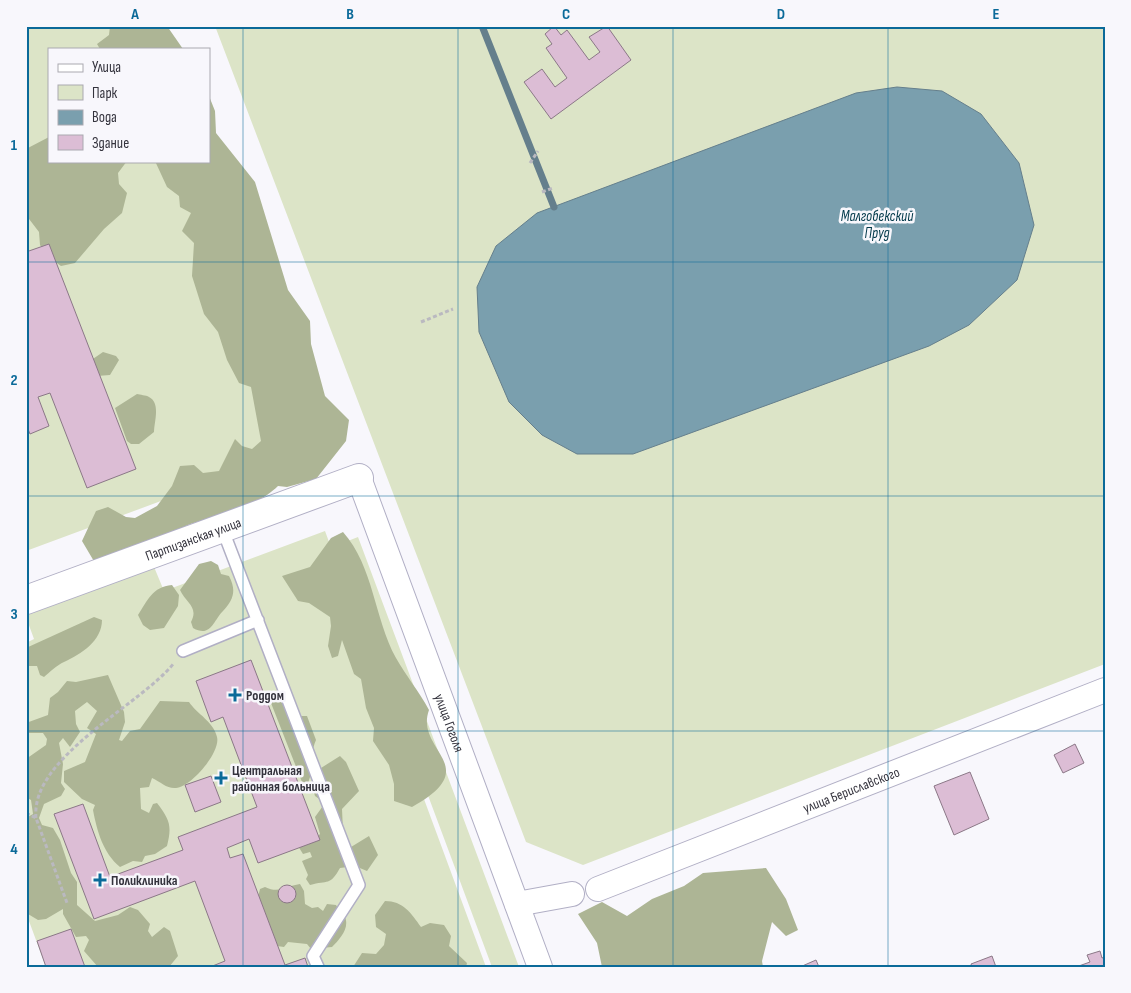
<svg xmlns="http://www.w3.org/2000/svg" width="1131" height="993" viewBox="0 0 1131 993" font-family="'Sofia Sans Condensed',sans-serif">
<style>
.green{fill:#dce4c7}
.forest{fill:#adb595}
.water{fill:#7a9fae;stroke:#657f8c}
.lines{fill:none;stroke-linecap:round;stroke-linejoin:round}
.stream{stroke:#657f8c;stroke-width:7}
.building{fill:#dcbdd5;stroke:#8b7887}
.service-casing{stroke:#b1afc5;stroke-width:14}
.minor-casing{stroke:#b1afc5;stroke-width:26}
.tertiary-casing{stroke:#b1afc5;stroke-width:30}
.path{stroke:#bab9c0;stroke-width:3;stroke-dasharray:4 2.5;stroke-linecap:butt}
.service{stroke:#fff;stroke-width:11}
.minor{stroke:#fff;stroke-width:24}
.tertiary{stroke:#fff;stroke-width:28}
.grid{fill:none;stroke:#0b6a99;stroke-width:1;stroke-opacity:0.55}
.poi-dot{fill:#0b6a99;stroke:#f8f7fc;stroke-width:2}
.labels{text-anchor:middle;stroke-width:5;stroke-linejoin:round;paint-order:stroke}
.street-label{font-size:14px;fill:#34333d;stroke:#f8f7fc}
.poi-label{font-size:14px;font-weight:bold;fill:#34333d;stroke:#f8f7fc;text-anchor:start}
.water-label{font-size:15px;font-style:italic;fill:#003849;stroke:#f8f7fc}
.neatline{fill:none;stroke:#0b6a99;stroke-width:2}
.grid-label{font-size:16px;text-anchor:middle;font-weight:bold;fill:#0b6a99}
</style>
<rect width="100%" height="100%" fill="#f8f7fc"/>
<path class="green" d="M26 26H137L146 49H49V161H188L296 451 26 551Z
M215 26H1105V664L583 865 526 842Z
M325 531 486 967H46L26 913V643L34 639 26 617V608L152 562 164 591Z
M358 537 519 967H492L335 546Z"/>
<path class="forest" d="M110 26H167L183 49H100L97 44 109 35Z
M209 96 215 111 216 133 255 182 288 290 310 321 311 344 325 396 349 420 346 441 316 479 287 487 278 486C264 500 234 514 214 519 205 521 197 521 188 525 158 540 127 551 95 563L82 541 96 511 108 507 126 517 135 518 157 506 172 486 180 466 194 465 203 473 219 471 235 439 242 446 252 449 261 441 251 387 239 383 227 360 218 332 204 314 192 276 194 243 182 231 191 213 180 207 179 196 167 187 155 161H209Z
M49 137V161H127L118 173 119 184 127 193 122 213 104 229 75 263 61 266 47 256 40 245 39 232 26 215V149Z
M103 352 116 356 119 360 110 375 97 376 90 361Z
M137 394C140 395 146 395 149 397 161 403 154 422 154 432L139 444H131L127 441 115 408Z
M343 532C374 567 374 618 396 658 406 676 419 691 429 710 414 751 486 766 412 807L394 801V784L389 765 373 741 374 728 366 708 361 679 354 674 342 640 338 656 332 658 328 646 331 626 330 617 309 603 298 601 282 576 310 567 331 538Z
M211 561 218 565 221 574 229 576C237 591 233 600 223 611 213 621 211 638 193 628L191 622C199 607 186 603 180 590L199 564Z
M172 585 179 595 178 606 164 628 150 630 143 625 138 615C148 600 152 587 172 585Z
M94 617 102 620C102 641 81 654 64 662 57 665 50 672 44 677L40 675 37 666H26V648Z
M108 675 124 712 125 722 119 740 122 741 130 731 140 729 160 701 189 702C197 714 214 722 217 737 221 752 191 787 176 788 167 789 161 782 152 778L149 787 140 788 141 809 149 813 153 804 157 803C170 820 172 826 167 846L155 854 145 856 142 862 133 861 120 867C103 853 97 831 93 810L95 805 82 799 64 782V771L85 762 96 734 87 728 97 711 87 702 75 711 76 724 80 732 70 747 63 738 59 743 63 764 61 783 65 789 61 796 44 804 39 818 42 825 53 828 60 840 71 873 77 882V905L95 921 118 915 130 907 138 910 150 924 148 931 152 937 164 927 170 931 178 956 169 967H98L84 951 89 940 86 936 76 937 63 914V909L46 919 38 920 28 914 26 907V818L33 814 31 800 26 797V759L46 745 47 739 43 733H28L26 723 48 715 50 698 58 692 67 681 76 682Z
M280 691 299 716H307L316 740C311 751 312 759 321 768L340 756 346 762 359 791 342 809 343 831 351 847 369 836 378 855 367 871 355 866 340 868C330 886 328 880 310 885L306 879 308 875 302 861 312 857 310 852 303 854 298 846 316 838 320 834 315 817 325 803 315 796 312 786 316 779 313 775 310 777 307 786 304 787 271 703 273 695Z
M766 868 786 899 798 930 786 936 772 922 762 961 763 967H602L597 943 578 914 602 902 627 916 652 899 684 886 703 873Z
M300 884 304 891 305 904 312 908 318 907 323 911 327 904 336 905C338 909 341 911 344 915 351 927 340 939 332 947L311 949 307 944 288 942 284 947 277 946 258 897 260 889 265 887C279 894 286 886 300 884Z
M385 901C403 901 411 913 421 927L430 923 444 925 451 936 449 946 467 963 466 967H353L362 953 376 954 384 945 386 934 376 927 375 915Z"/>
<path class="water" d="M897 87 942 91 981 114 1019 163 1034 225 1017 280 969 325 929 346 633 454H577L542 435 509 402 479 332 477 287 496 246 537 213 856 93Z"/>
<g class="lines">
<path class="stream" d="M482 26 554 207"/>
</g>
<path class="building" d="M554 26 561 35 567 30 589 60 600 52 589 37 607 26 631 60 551 119 524 82 542 69 555 87 567 78 546 48 552 44 545 34Z
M49 244 136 469 87 488 50 393 38 397 49 426 30 434 26 424V252Z
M251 660 320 840 258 863 249 839 227 848 230 858 243 854 285 965 305 958 308 967H210L225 961 195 881 94 919 54 814 83 804 110 877 183 850 178 837 257 807 223 717 211 722 196 681Z
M1075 744 1084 763 1063 773 1054 755Z
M970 772 989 819 954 835 934 786Z
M211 776 221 802 195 812 185 785Z
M278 894a9 9 0 1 1 18 0a9 9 0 1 1-18 0Z
M71 929 85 967H46L37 941Z
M1100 951 1102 958 1105 957V967H1076L1090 962 1087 955Z
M992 956 996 967H972L971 964Z
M816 960 819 967H800Z"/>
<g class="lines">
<defs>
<path id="service" d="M222 528 359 885 313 956 318 967
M183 651 258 620"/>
<g id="minor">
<path id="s1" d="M359 478 540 967"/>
<path id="s2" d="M598 889 1105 690"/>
<path d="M517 904 572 894"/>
</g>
<g id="tertiary">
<path id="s3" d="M26 600 359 478"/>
</g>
</defs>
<use href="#service" class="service-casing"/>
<use href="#minor" class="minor-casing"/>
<use href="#tertiary" class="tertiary-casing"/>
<path class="path" d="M530 163 538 151
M542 192 553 188
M421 322 453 309
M26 813 36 818 67 903
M36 818C30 757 141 705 174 663"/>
<use href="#service" class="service"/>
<use href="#minor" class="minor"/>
<use href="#tertiary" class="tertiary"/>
</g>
<path class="grid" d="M243 26V967M458 26V967M673 26V967M888 26V967M26 262H1105M26 496H1105M26 731H1105"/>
<g class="poi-dot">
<path d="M232.5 687.5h5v5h5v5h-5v5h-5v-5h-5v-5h5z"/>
<path d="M218.5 770.5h5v5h5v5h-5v5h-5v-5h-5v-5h5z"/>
<path d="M97.5 872.5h5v5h5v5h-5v5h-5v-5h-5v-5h5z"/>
</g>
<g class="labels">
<g class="street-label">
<text dy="5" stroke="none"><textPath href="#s3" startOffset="178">Партизанская улица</textPath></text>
<text dy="5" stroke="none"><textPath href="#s1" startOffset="261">улица Гоголя</textPath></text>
<text dy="5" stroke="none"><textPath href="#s2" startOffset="272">улица Бериславского</textPath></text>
</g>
<g class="poi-label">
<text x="246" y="700">Роддом</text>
<text x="232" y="775">Центральная<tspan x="232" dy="16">районная больница</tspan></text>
<text x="111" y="885">Поликлиника</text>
</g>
<g class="water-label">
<text x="877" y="221">Малгобекский<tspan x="877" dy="17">Пруд</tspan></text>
</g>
</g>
<rect width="1131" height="993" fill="none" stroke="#f8f7fc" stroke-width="55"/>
<rect x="48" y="48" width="162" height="115" fill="#f8f7fc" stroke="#aaa9b0"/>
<rect x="58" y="64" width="25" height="8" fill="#ffffff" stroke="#aaa9b0"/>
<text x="92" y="72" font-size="15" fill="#34333d">Улица</text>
<rect x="58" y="85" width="25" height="15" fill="#dce4c7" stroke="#aaa9b0"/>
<text x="92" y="98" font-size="15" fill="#34333d">Парк</text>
<rect x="58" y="110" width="25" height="15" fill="#7a9fae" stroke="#aaa9b0"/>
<text x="92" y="122" font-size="15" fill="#34333d">Вода</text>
<rect x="58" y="135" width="25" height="15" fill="#dcbdd5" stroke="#aaa9b0"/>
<text x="92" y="148" font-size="15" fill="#34333d">Здание</text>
<rect x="28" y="28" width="1076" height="938" class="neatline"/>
<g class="grid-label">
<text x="135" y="19">A</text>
<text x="350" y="19">B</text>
<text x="566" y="19">C</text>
<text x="781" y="19">D</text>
<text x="996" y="19">E</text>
<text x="14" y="150">1</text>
<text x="14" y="385">2</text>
<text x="14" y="619">3</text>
<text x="14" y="854">4</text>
</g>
</svg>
